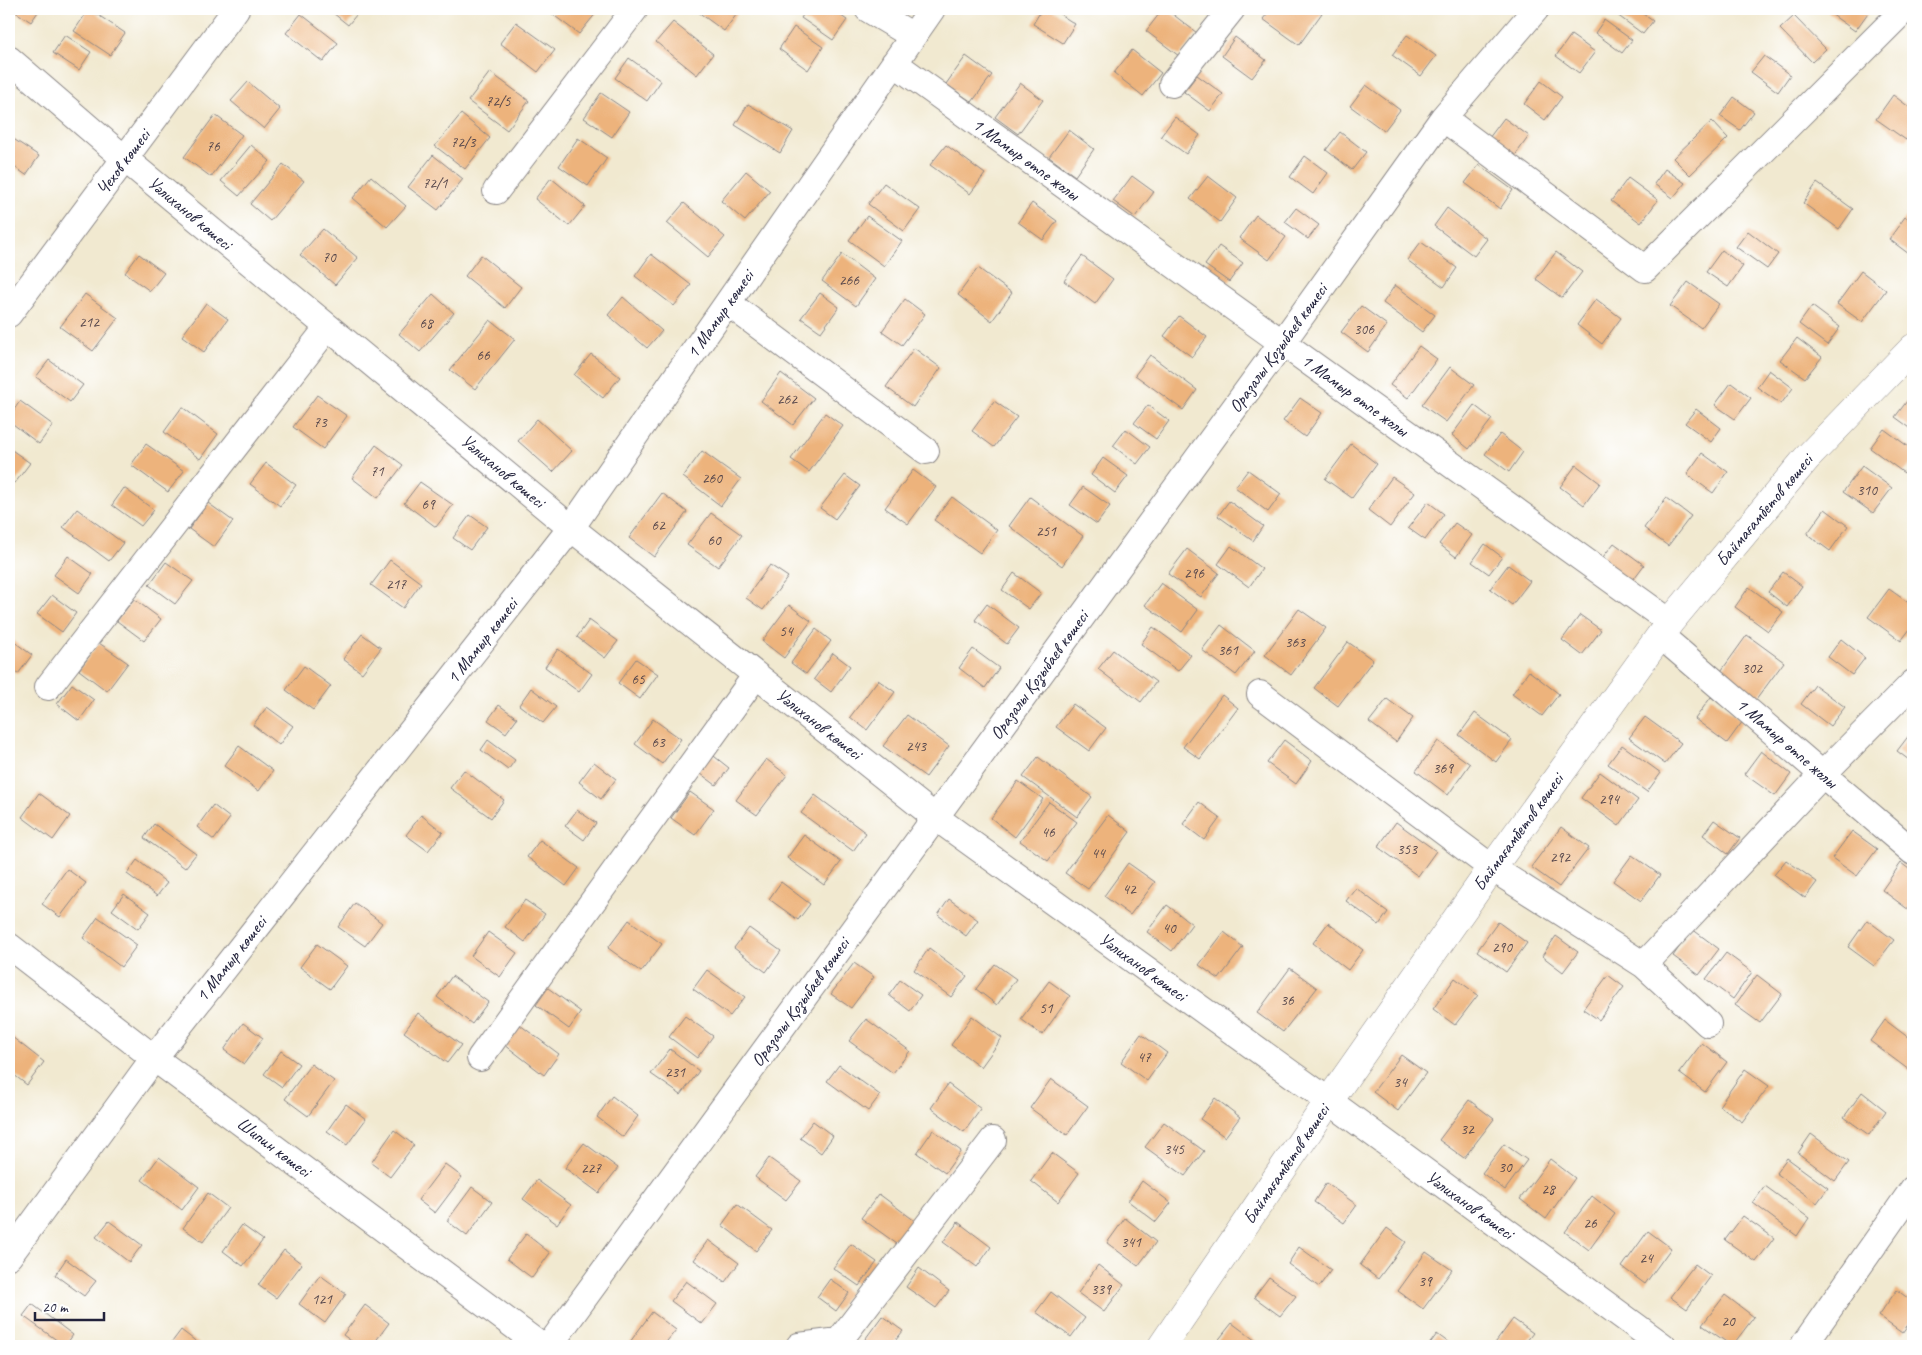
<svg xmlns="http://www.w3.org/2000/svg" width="1922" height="1355" viewBox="0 0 1922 1355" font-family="Caveat,sans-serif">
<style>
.building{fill:#edb37b}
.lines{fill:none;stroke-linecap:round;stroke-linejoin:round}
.minor-casing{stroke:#8a8686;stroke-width:28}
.major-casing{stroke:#8a8686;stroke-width:29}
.minor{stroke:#fff;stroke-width:26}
.major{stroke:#fff;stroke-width:28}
.labels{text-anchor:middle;stroke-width:5;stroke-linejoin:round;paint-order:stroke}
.number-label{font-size:15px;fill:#55464b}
.street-label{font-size:18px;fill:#22223b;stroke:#fff}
</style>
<rect width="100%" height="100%" fill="#fff"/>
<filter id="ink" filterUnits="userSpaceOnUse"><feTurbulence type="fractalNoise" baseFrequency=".02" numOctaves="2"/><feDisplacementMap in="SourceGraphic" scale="10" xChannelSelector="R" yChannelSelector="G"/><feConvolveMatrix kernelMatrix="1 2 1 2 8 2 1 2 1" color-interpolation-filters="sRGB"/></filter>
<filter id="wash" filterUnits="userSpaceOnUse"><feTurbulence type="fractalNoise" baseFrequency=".0096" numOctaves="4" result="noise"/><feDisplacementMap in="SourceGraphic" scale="20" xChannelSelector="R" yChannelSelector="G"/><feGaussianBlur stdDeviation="1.12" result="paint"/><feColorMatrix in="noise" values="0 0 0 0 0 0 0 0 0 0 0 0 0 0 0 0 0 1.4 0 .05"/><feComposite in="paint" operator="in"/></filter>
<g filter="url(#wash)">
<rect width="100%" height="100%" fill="#f1e9d0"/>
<g id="blocks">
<path class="building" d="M11 9H40L31 22Z
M89 9 125 33 110 55 74 31Z
M328 9H361L348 25Z
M556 9H593L597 12 579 34 552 14Z
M694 9H738L740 10 724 31Z
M807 9H831L847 20 833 40 801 18Z
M1042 9H1052L1075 24 1063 43 1033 24Z
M1163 9H1166L1197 33 1179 56 1146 31Z
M1271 9H1316L1322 13 1299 45 1263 19Z
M1609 9H1636L1653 21 1643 34Z
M1824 9H1869L1870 10 1855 31Z
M301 14 338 43 323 62 286 33Z
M1794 16 1826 49 1812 62 1780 29Z
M1604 20 1632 40 1622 53 1595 33Z
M516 22 555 50 538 72 500 43Z
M673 22 713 54 697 75 656 42Z
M794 27 823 47 808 70 779 49Z
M65 35 91 52 79 70 53 53Z
M1407 35 1436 56 1421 76 1392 55Z
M1571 35 1595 52 1579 73 1556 56Z
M1235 37 1266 60 1252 78 1222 56Z
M1132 50 1161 73 1143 96 1114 73Z
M966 56 992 75 972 102 946 84Z
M1764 56 1790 75 1778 92 1751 72Z
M629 58 661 81 647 101 615 78Z
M1913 65V76L1908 70Z
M490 72 529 101 507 130 468 101Z
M1197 75 1223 94 1210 111 1184 92Z
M1541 81 1562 97 1545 120 1524 104Z
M248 82 280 109 264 129 231 101Z
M1020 83 1043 100 1018 134 995 117Z
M1366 85 1400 110 1384 131 1350 106Z
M601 93 629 112 612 137 584 118Z
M1893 95 1913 110V130L1906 140 1876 119Z
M1734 97 1754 112 1740 130 1720 116Z
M748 104 793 131 780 153 735 125Z
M461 114 490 138 465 169 435 146Z
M215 115 242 135 211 177 184 157Z
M1175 117 1200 135 1186 154 1161 136Z
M1504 118 1529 136 1514 157 1489 138Z
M1712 121 1728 138 1690 175 1673 158Z
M1069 130 1094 149 1075 176 1049 157Z
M1340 132 1366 152 1352 170 1326 150Z
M9 136 39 156 26 175 9 163Z
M578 138 607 158 588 186 559 166Z
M251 145 270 161 239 196 221 181Z
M946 145 985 174 970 194 930 165Z
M433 155 463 179 438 210 408 187Z
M1305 156 1328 173 1313 194 1290 177Z
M283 164 304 181 270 221 250 204Z
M1479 165 1513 190 1500 209 1465 183Z
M1665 169 1685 183 1673 198 1654 184Z
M746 171 770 191 745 221 721 201Z
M371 176 406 206 387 227 353 198Z
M1132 176 1154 192 1135 217 1113 201Z
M1208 176 1237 198 1220 222 1190 199Z
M551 178 585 206 569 226 535 199Z
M1628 178 1658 200 1641 223 1611 201Z
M884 183 920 209 904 231 868 204Z
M1817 183 1853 209 1839 229 1803 203Z
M684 203 725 237 708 257 667 223Z
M1032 203 1057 221 1043 240 1018 222Z
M1296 208 1319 225 1308 239 1285 222Z
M1447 208 1487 239 1474 256 1434 226Z
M1256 215 1286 237 1269 260 1239 238Z
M867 216 902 241 884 266 849 240Z
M1905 217 1913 223V257L1889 239Z
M323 229 358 258 335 285 300 255Z
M1748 231 1778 254 1767 269 1736 247Z
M1421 242 1457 268 1444 287 1407 260Z
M1219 246 1243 263 1229 282 1205 265Z
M1722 250 1743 266 1728 287 1706 272Z
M1556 252 1582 272 1562 298 1536 279Z
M139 254 164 273 150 291 125 273Z
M651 254 691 285 674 306 635 276Z
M842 254 875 279 856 306 822 281Z
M481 255 521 287 505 308 465 276Z
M1082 256 1113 279 1095 304 1064 281Z
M978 268 1012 293 992 321 958 295Z
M1861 271 1886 290 1862 322 1837 304Z
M1688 282 1719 304 1701 328 1670 306Z
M1395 285 1435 315 1422 332 1383 303Z
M820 293 839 307 821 332 801 318Z
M85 294 118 318 93 351 60 327Z
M433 294 454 313 420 352 399 334Z
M623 297 662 331 647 348 608 315Z
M905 299 925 314 902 345 882 331Z
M1596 299 1621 318 1602 344 1577 325Z
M206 303 228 319 204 352 182 336Z
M1361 306 1387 325 1368 352 1341 332Z
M1812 306 1840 327 1827 345 1799 324Z
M1179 316 1207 337 1192 357 1164 336Z
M490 320 515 339 475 389 450 370Z
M1797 338 1822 357 1805 378 1780 360Z
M1419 346 1437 359 1408 398 1390 385Z
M914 348 941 368 913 407 886 387Z
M591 354 620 377 603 398 574 375Z
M1150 355 1197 390 1183 410 1135 375Z
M49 360 83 385 70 402 36 377Z
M1450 367 1474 385 1446 422 1422 405Z
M1769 370 1793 388 1781 404 1757 387Z
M781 373 814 398 793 425 761 401Z
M1731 383 1751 398 1735 419 1715 405Z
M317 395 347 416 323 449 293 427Z
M1300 398 1322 413 1305 437 1283 421Z
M20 401 53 425 39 444 9 421V417Z
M994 401 1017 417 994 447 972 431Z
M1907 401 1913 406V430L1895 417Z
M1148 405 1169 421 1156 439 1134 423Z
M1474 405 1492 419 1469 449 1452 435Z
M182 407 218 434 200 459 164 432Z
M1696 409 1721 428 1711 442 1685 423Z
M825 413 843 426 809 472 791 459Z
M537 419 572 451 553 472 518 441Z
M1126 429 1150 447 1137 464 1113 446Z
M1884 429 1913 450V460L1904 473 1870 448Z
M1500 434 1523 452 1509 472 1485 454Z
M146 444 184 471 168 492 131 465Z
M1351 444 1377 464 1352 498 1325 479Z
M376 445 403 465 378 498 352 478Z
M9 448 30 463 15 483 9 479Z
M702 451 741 479 721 506 683 477Z
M1702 453 1728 472 1713 493 1687 474Z
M1103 458 1128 476 1115 493 1091 475Z
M266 463 296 485 280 506 250 484Z
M1576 465 1600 483 1584 505 1560 487Z
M1862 466 1892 488 1873 513 1843 492Z
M913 470 936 487 908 524 885 508Z
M1248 470 1281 494 1268 512 1235 487Z
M845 475 860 486 835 519 820 508Z
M1392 477 1415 493 1390 527 1368 510Z
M420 482 453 505 436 527 404 503Z
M1083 487 1110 506 1097 524 1070 505Z
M124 488 154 510 141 526 112 505Z
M662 493 687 512 654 557 629 538Z
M952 497 997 530 980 553 934 520Z
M1030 497 1083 536 1062 566 1009 526Z
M1666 498 1691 516 1668 546 1644 528Z
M1229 501 1263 526 1253 541 1218 516Z
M1428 502 1444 514 1425 540 1408 528Z
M208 503 233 521 214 547 189 529Z
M77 509 123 543 109 561 63 527Z
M1825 509 1848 526 1830 551 1807 534Z
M711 513 742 535 718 567 687 545Z
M470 515 487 527 470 550 453 538Z
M1455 523 1472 535 1456 557 1439 544Z
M1614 543 1644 565 1629 585 1599 562Z
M1485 544 1502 557 1489 574 1472 562Z
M1231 546 1262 569 1249 587 1218 564Z
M1187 549 1219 573 1201 597 1168 574Z
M68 556 93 574 79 593 54 575Z
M390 560 421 583 403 608 371 585Z
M166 562 193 581 175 604 149 585Z
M770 565 788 577 763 610 746 598Z
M1508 565 1530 581 1512 605 1490 589Z
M1783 572 1802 586 1787 607 1768 592Z
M1014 573 1041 593 1029 609 1002 590Z
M1161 583 1198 610 1182 632 1145 605Z
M1749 587 1783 612 1768 631 1735 607Z
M1889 589 1913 606V625L1901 641 1868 617Z
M52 595 76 613 62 632 37 614Z
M134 599 161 619 144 641 117 621Z
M987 604 1019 628 1007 644 975 620Z
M789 605 811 621 784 658 762 641Z
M1299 609 1326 628 1291 675 1265 655Z
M1580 615 1601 630 1582 655 1562 640Z
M589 620 618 641 605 658 577 637Z
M1221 625 1255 651 1236 675 1202 650Z
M1153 627 1191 655 1178 671 1141 644Z
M816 629 831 641 806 674 791 663Z
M362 634 381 648 362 673 343 659Z
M1747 635 1784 662 1756 700 1719 674Z
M9 638 32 655 18 674 9 668Z
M1841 639 1865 658 1852 675 1828 657Z
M1348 642 1373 660 1338 706 1314 688Z
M99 643 128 663 107 691 79 670Z
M558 649 592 674 579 692 545 667Z
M973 649 999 668 985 688 959 668Z
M1113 650 1156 682 1141 702 1098 669Z
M833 653 850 666 831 692 814 679Z
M636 659 658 674 640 699 618 683Z
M304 666 331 686 313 710 286 690Z
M1529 671 1559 694 1542 716 1512 694Z
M878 680 895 692 867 730 850 717Z
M72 684 94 700 79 721 57 704Z
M1815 685 1845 707 1830 726 1801 704Z
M531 688 556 707 543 723 519 705Z
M1222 695 1238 708 1200 759 1183 747Z
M1711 697 1743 721 1727 743 1695 719Z
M1387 699 1413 718 1396 742 1369 722Z
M1073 704 1106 728 1089 751 1056 727Z
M499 705 517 718 506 733 488 720Z
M267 707 293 726 279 745 253 725Z
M1475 713 1512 740 1496 762 1459 735Z
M907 715 949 746 926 777 883 746Z
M1645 717 1681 743 1665 764 1629 738Z
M653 719 681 739 662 764 635 744Z
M1910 734 1913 736V763L1897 751Z
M488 740 515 760 508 770 481 750Z
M1284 740 1312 761 1296 784 1267 763Z
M1438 741 1470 764 1448 795 1416 771Z
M1622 745 1661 773 1647 792 1608 764Z
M239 746 273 771 259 791 224 766Z
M1761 751 1791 774 1775 796 1744 774Z
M710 753 729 768 716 785 697 771Z
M1038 757 1092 797 1077 817 1023 777Z
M766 759 787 775 757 815 736 800Z
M594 762 616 779 601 799 579 782Z
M464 770 504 800 491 818 450 788Z
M1600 772 1638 800 1619 826 1581 798Z
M1018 781 1043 799 1015 837 991 818Z
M690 792 714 809 695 835 671 818Z
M39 793 70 816 53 840 22 817Z
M815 795 866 833 853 851 801 813Z
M1049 802 1077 822 1048 861 1020 841Z
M1199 802 1220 818 1204 840 1183 824Z
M213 805 230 818 214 840 197 827Z
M577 810 596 823 584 840 565 826Z
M421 815 443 832 428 851 406 835Z
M1108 815 1130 832 1088 889 1065 873Z
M1714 820 1740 838 1728 854 1703 835Z
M1396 822 1436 851 1418 876 1378 847Z
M154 824 196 854 185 868 144 838Z
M1561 827 1589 848 1559 887 1531 867Z
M1852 831 1877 849 1857 876 1832 858Z
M804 835 841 862 824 885 787 858Z
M540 840 579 868 566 886 527 857Z
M1632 855 1660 875 1641 901 1613 881Z
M137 860 167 883 157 896 127 874Z
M1786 860 1817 882 1805 898 1774 875Z
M1128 863 1155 882 1130 915 1104 896Z
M1901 863 1913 872V913L1882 890Z
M67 869 86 883 60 917 42 904Z
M781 882 810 904 798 920 769 899Z
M1356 888 1388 912 1379 925 1346 901Z
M124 894 150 913 138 929 112 910Z
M949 899 978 920 966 936 938 915Z
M525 900 545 914 525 942 505 927Z
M355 903 382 923 365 946 338 927Z
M1167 905 1192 924 1172 951 1147 932Z
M98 917 137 945 121 967 83 938Z
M629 920 662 944 641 972 608 948Z
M1867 920 1894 940 1874 966 1848 947Z
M1498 922 1527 943 1506 972 1477 951Z
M1328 923 1363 950 1348 970 1313 943Z
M749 928 781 951 766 972 734 948Z
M1692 929 1719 949 1699 975 1673 956Z
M488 932 517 953 500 977 471 956Z
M1224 932 1243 947 1219 979 1199 965Z
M1556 936 1578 952 1563 972 1542 956Z
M317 944 347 966 330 989 300 967Z
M929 948 967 976 951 997 914 970Z
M1726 953 1752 972 1733 999 1706 979Z
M854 963 874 977 851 1008 831 994Z
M995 964 1016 979 997 1005 976 989Z
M1290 968 1317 988 1283 1032 1257 1013Z
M707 970 745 997 730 1016 693 989Z
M1608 975 1624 987 1599 1020 1583 1009Z
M1757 975 1782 994 1760 1023 1735 1005Z
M452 976 488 1002 472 1024 437 997Z
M1455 978 1478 995 1455 1025 1433 1009Z
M900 980 921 995 910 1011 889 995Z
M1049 981 1070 996 1042 1035 1021 1019Z
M548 988 581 1012 569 1029 536 1005Z
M418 1013 461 1045 447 1063 404 1032Z
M685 1016 713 1036 697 1058 669 1037Z
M972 1016 1002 1038 981 1067 951 1045Z
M866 1019 910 1051 893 1073 849 1041Z
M1885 1020 1913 1041V1073L1870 1041Z
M243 1023 263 1038 244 1064 224 1050Z
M520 1025 559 1054 544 1075 505 1045Z
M1141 1034 1167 1053 1147 1081 1121 1062Z
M12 1037 44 1062 27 1085 9 1071V1041Z
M1702 1043 1727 1062 1705 1092 1679 1073Z
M670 1049 699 1071 681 1095 651 1074Z
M281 1051 299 1064 282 1087 264 1074Z
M1401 1055 1426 1073 1398 1111 1373 1092Z
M311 1064 334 1081 308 1116 285 1099Z
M839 1065 880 1095 868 1111 827 1081Z
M1745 1069 1769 1086 1742 1122 1719 1106Z
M1051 1079 1088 1106 1067 1135 1030 1108Z
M948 1084 981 1109 964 1132 931 1108Z
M1862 1092 1886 1111 1869 1135 1844 1117Z
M612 1096 638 1116 623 1137 597 1117Z
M1215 1098 1240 1117 1225 1137 1200 1119Z
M1469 1100 1494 1119 1464 1158 1439 1140Z
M346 1104 366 1119 347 1145 327 1131Z
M813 1121 833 1136 821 1153 800 1138Z
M1164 1122 1204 1151 1185 1176 1145 1147Z
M394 1130 414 1145 390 1177 371 1163Z
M933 1130 961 1151 945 1173 917 1153Z
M1811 1134 1849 1162 1835 1181 1798 1153Z
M584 1143 618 1168 599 1193 565 1168Z
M1504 1144 1527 1160 1505 1190 1482 1173Z
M1052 1153 1079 1173 1058 1202 1031 1181Z
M159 1157 199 1187 182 1210 142 1180Z
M769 1158 801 1181 786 1200 755 1177Z
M1787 1158 1828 1188 1817 1203 1776 1173Z
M1550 1159 1575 1178 1546 1219 1520 1199Z
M445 1164 462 1177 435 1213 418 1200Z
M537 1180 571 1205 557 1224 523 1199Z
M1142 1181 1171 1203 1156 1222 1128 1201Z
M1326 1183 1357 1205 1344 1223 1314 1202Z
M1765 1186 1809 1218 1797 1236 1753 1203Z
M472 1187 492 1202 467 1236 447 1221Z
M208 1193 228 1208 203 1242 183 1228Z
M879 1194 915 1221 897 1244 861 1218Z
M1592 1196 1615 1214 1589 1250 1565 1232Z
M737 1204 772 1230 756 1251 722 1225Z
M1743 1216 1774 1238 1756 1262 1725 1240Z
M1125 1218 1156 1242 1138 1266 1107 1243Z
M109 1221 142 1245 129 1262 96 1237Z
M958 1222 991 1247 977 1267 943 1242Z
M242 1225 263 1240 243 1266 223 1251Z
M1387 1228 1406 1242 1378 1279 1360 1265Z
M1648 1231 1671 1248 1645 1284 1622 1267Z
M526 1234 550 1253 532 1278 507 1259Z
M708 1240 739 1263 725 1282 694 1260Z
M851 1244 877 1262 859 1286 833 1268Z
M1299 1247 1331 1270 1319 1287 1288 1264Z
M284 1250 302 1264 276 1298 258 1285Z
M1426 1252 1452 1270 1423 1309 1398 1291Z
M66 1259 96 1281 84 1296 55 1275Z
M1695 1264 1711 1276 1687 1309 1670 1297Z
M1098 1265 1124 1285 1104 1312 1078 1293Z
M919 1268 949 1291 936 1308 906 1287Z
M320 1275 346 1294 325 1323 299 1304Z
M1269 1277 1296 1296 1280 1316 1254 1297Z
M830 1279 849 1293 836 1311 817 1297Z
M686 1281 717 1304 702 1324 671 1301Z
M1897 1290 1913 1302V1318L1902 1333 1878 1316Z
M1051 1292 1085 1318 1071 1337 1036 1312Z
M1725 1295 1754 1317 1732 1346 1702 1325Z
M32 1304 73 1335 65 1346 23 1316Z
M365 1305 389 1323 372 1346H358L343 1335Z
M652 1312 676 1330 663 1346H627Z
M882 1316 903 1331 891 1346H869L863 1342Z
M1513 1319 1533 1333 1523 1346H1493Z
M1232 1323 1260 1344 1258 1346H1221L1216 1343Z
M181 1330 202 1346H169Z
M1437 1334 1453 1346H1428Z
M1539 1340 1548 1346H1534Z"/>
</g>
</g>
<g filter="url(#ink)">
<use href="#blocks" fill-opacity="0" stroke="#8a8686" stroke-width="1"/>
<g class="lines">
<defs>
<path id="minor" d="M868 9 913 36
M9 59 125 159 571 528 935 817 1329 1101 1663 1346
M894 63 1670 622
M1172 84 1232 9
M1443 118 1645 269 1905 9
M496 191 635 9
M728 303 926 451
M9 314 236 9
M1660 635 1913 852
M48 687 328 327
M1260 694 1492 868 1644 965 1708 1024
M9 946 154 1058 541 1346
M1644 965 1823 774 1913 683
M480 1058 756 675
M9 1256 154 1058 571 528 932 9
M549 1346 1282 343 1443 118 1536 9
M799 1346 839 1341 993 1140
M1803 1346 1913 1189"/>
<path id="major" d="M1162 1346 1329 1101 1492 868 1670 622 1806 459 1913 348"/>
</defs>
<use href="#minor" class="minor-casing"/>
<use href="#major" class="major-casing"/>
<use href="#minor" class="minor"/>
<use href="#major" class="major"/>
</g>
</g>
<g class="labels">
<g class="number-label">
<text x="498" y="106">72/5</text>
<text x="463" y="147">72/3</text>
<text x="213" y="151">76</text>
<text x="435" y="188">72/1</text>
<text x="329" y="262">70</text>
<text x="849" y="285">266</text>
<text x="89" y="327">212</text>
<text x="426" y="328">68</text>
<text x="1364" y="334">306</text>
<text x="483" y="360">66</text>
<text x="787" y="404">262</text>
<text x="320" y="427">73</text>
<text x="377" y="476">71</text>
<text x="712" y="483">260</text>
<text x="1867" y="495">310</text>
<text x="428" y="509">69</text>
<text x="658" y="530">62</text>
<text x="1046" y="536">251</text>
<text x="714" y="545">60</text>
<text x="1194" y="578">296</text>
<text x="396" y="589">217</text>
<text x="786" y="636">54</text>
<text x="1295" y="647">363</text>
<text x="1228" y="655">361</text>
<text x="1752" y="673">302</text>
<text x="638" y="684">65</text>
<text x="658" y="747">63</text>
<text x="916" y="751">243</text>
<text x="1443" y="773">369</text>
<text x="1609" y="804">294</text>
<text x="1048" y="837">46</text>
<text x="1407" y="854">353</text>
<text x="1098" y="858">44</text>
<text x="1560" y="862">292</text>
<text x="1129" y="894">42</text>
<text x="1169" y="933">40</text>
<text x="1502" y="952">290</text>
<text x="1287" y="1005">36</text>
<text x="1046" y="1013">51</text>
<text x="1144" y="1062">47</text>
<text x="675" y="1077">231</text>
<text x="1400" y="1087">34</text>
<text x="1467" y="1134">32</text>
<text x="1174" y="1154">345</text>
<text x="1505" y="1172">30</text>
<text x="591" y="1173">227</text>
<text x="1548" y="1194">28</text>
<text x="1590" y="1228">26</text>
<text x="1131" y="1247">341</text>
<text x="1646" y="1263">24</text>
<text x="1425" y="1286">39</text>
<text x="1101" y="1294">339</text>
<text x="322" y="1304">121</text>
<text x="1728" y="1326">20</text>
</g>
<g class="street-label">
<text transform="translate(1026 159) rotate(36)" y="6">1 Мамыр өтпе жолы</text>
<text transform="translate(123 162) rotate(-53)" y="6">Чехов көшесі</text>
<text transform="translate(190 213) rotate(40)" y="6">Уәлиханов көшесі</text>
<text transform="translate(720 314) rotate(-55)" y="6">1 Мамыр көшесі</text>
<text transform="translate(1278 348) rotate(-54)" y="6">Оразалы Қозыбаев көшесі</text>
<text transform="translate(1355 395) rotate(36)" y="6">1 Мамыр өтпе жолы</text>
<text transform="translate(503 471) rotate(40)" y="6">Уәлиханов көшесі</text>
<text transform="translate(1764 510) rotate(-50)" y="6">Баймағамбетов көшесі</text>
<text transform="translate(482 641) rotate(-52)" y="6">1 Мамыр көшесі</text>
<text transform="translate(1039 675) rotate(-54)" y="6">Оразалы Қозыбаев көшесі</text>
<text transform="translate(819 724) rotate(38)" y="6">Уәлиханов көшесі</text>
<text transform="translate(1787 743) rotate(41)" y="6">1 Мамыр өтпе жолы</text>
<text transform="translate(1518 832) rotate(-54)" y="6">Баймағамбетов көшесі</text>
<text transform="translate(231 959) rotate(-52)" y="6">1 Мамыр көшесі</text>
<text transform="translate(1143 967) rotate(36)" y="6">Уәлиханов көшесі</text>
<text transform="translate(800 1002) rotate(-54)" y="6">Оразалы Қозыбаев көшесі</text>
<text transform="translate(274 1147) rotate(37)" y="6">Шипин көшесі</text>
<text transform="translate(1286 1164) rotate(-56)" y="6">Баймағамбетов көшесі</text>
<text transform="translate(1470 1205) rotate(36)" y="6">Уәлиханов көшесі</text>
</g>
</g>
<rect width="1922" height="1355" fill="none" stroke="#fff" stroke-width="30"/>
<path d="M35 1312v8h69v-8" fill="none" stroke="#22223b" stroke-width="2.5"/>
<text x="42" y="1312" font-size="15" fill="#22223b" stroke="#ffffff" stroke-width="4" paint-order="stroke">20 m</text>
</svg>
